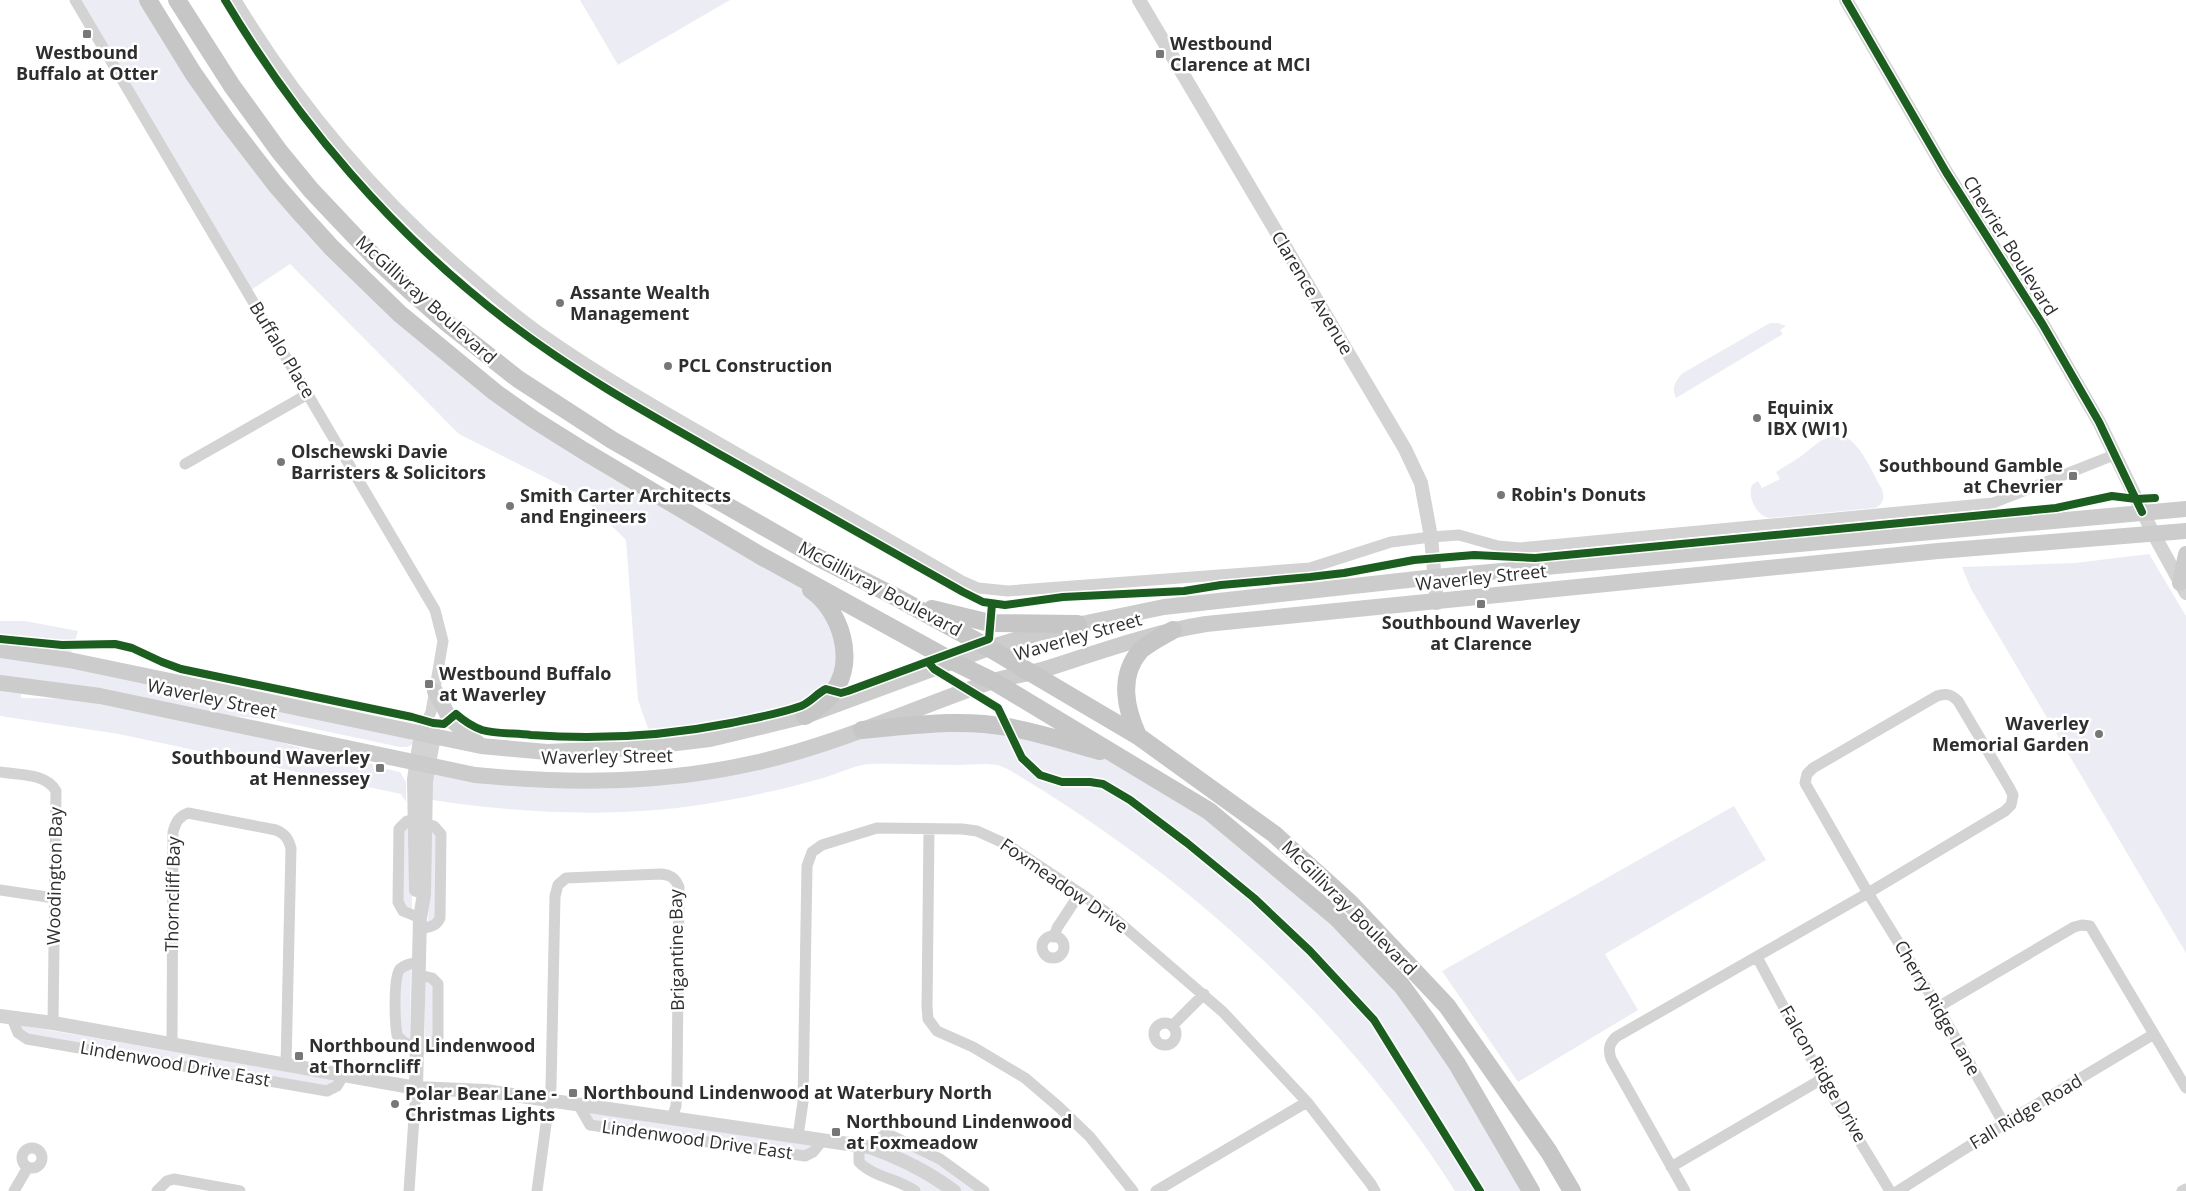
<svg xmlns="http://www.w3.org/2000/svg" width="2186" height="1191" viewBox="0 0 2186 1191" font-family="'Open Sans',sans-serif">
<style>
.green{fill:#ececf4}
.lines{fill:none;stroke-linecap:round;stroke-linejoin:round}
.minor{stroke:#d3d3d3;stroke-width:11}
.tertiary{stroke:#d3d3d3;stroke-width:14}
.secondary{stroke:#ccc;stroke-width:16}
.primary{stroke:#c6c6c6;stroke-width:18}
.cycleway-casing{stroke:#fff;stroke-width:11}
.cycleway{stroke:#1b5e20;stroke-width:8}
.poi-dot{fill:#777;stroke:#fff;stroke-width:2}
.labels{text-anchor:middle;stroke-width:5;stroke-linejoin:round;paint-order:stroke}
.poi-label{font-size:18px;font-weight:bold;fill:#2e2e2e;stroke:#fff;text-anchor:start}
.street-label{font-size:18px;fill:#2e2e2e;stroke:#fff}
</style>
<rect width="100%" height="100%" fill="#fff"/>
<path class="green" d="M75 0H148L249 152 459 364 761 556 826 606 844 669 805 716 634 748 650 734 638 700 626 540 582 496 459 434 290 264 248 292Z
M580 0H730L618 65Z
M1770 323H1778L1786 326 1780 330 1783 334 1676 398C1671 388 1675 381 1683 373Z
M1837 434C1860 438 1871 471 1882 489 1885 498 1883 505 1874 508L1770 518C1757 517 1747 497 1752 485L1758 481 1762 488 1780 479 1776 472 1800 457 1820 441Z
M2149 554 2186 616V953L1971 589 1962 567 2075 563Z
M0 621H25L78 631 69 660 0 650Z
M0 655 20 657 409 737 414 743 408 747H400L268 719 233 716 54 682 0 676Z
M0 691 21 694V698L84 699 259 736 336 758 373 764V769L382 770 383 768 400 772 406 782V802L401 794 119 734 0 716Z
M966 723 1124 758 1209 811 1375 956 1531 1191H1455C1363 1046 1236 921 1095 825 1074 810 1052 796 1029 782 1021 777 1012 771 1003 767 992 762 973 765 961 765 931 765 900 763 870 764 854 765 838 774 823 778 792 787 761 794 729 800 630 819 526 815 427 799L424 764 475 775 676 777 862 730Z
M1734 806 1766 860 1605 954 1638 1010 1518 1082 1442 971Z
M411 826 412 909 407 910 402 899 404 830Z
M431 832H436L435 919 428 923Z
M411 968 410 1039 407 1040 400 1029 401 977 402 972Z
M425 982 433 983 435 1031 431 1042 425 1043Z
M20 1025 335 1080 329 1087 24 1034Z
M578 1104 823 1140 813 1152 590 1125Z
M887 1139 927 1156 977 1191H915L865 1168 859 1146Z"/>
<g class="lines">
<path class="minor" d="M75 0 435 610 443 641 431 712 421 733
M236 0C300 106 380 200 475 280 496 298 518 317 541 333 608 380 678 419 748 459 820 499 891 540 962 581L978 588 1008 591 1310 568 1391 542 1431 537 1459 535 1498 546 1520 548 1993 503 2114 455
M185 464 308 394
M0 772C19 775 46 773 56 791L53 1023
M413 822 407 821 399 829 398 902 403 911 420 918
M929 829 927 1007 928 1019 937 1031 973 1047 1025 1078 1060 1108 1090 1137 1133 1191
M0 890 54 898
M420 929C429 927 436 927 440 918L441 834 434 826 426 824
M1042 947a11 11 0 1 1 22 0a11 11 0 1 1-22 0Z
M1054 937 1057 928 1080 893
M1757 957 1822 1079 1890 1191
M419 962C413 963 405 964 400 969 393 977 395 1024 397 1035 405 1046 416 1049 429 1048L438 1038V984L432 978 419 975
M1938 1007 2074 927 2082 925 2090 926 2186 1088
M12 1018 18 1033 27 1039 327 1091 337 1086 343 1076
M1154 1034a11 11 0 1 1 22 0a11 11 0 1 1-22 0Z
M1172 1026 1204 994
M172 1044 173 832C176 822 178 817 188 813L276 830C285 834 288 838 291 848L286 1065
M578 1104 590 1125 805 1156 813 1152 823 1140
M798 1136 803 1102 807 866 812 852 822 845 877 828 962 829 977 831 1008 845 1080 893 1114 918 1223 1012 1307 1102 1371 1184 1375 1191
M859 1146V1162C873 1177 899 1179 915 1191
M869 1147 884 1135 892 1136 940 1159 984 1191
M22 1158a10 10 0 1 1 20 0a10 10 0 1 1-20 0Z
M1671 1167 1822 1079
M14 1191 28 1167
M157 1191 167 1181 174 1179 240 1191
M409 1191 416 1088
M537 1191 551 1087 555 896 558 885 566 878 661 874C671 875 675 878 679 887L677 1083 676 1106 672 1118
M1156 1191 1307 1102
M1685 1191 1611 1059C1608 1049 1609 1044 1616 1037L1868 893 2005 811 2011 805 2013 795 2009 787 1958 701C1951 694 1946 693 1937 696L1813 768 1807 774 1805 783 1868 893 1938 1007 2004 1124
M1898 1191 2004 1124 2154 1034
M2182 1191 2186 1189"/>
<path class="tertiary" d="M1139 0 1405 449 1421 483 1431 537 1437 603
M1846 0 1946 172 2043 325 2099 422 2153 533 2186 593
M416 890 414 779 421 733
M0 1016 53 1023 416 1088 486 1091 869 1147C901 1158 927 1171 954 1191
M416 1088 420 918 424 894 426 781 434 736"/>
<path class="secondary" d="M2180 583 2186 554
M0 650 69 660 481 746 547 752 634 748 710 739 805 716 989 648 1038 633 1164 607 1435 577 2186 509
M0 683 100 696 475 775C569 784 662 784 754 763 836 745 912 709 990 682 1007 676 1025 675 1042 670 1096 653 1150 633 1206 624L1938 551 2186 531
M435 691 450 719 480 745"/>
<path class="primary" d="M148 0 193 73 226 120 276 185 302 215 332 248 400 314 496 393 533 419 584 451 761 556 954 662 993 681 1209 811 1336 917 1402 986 1429 1023 1457 1064 1531 1191
M177 0 232 86 279 151 311 190 380 263 408 289 447 323 518 379 612 440 815 556 894 596 989 648 1138 736 1274 834 1350 903 1447 1006 1549 1152 1572 1191
M932 609 990 623 1078 624
M805 716C816 709 827 702 834 691 856 660 841 611 811 590
M862 730C909 726 960 718 1007 727 1038 732 1070 743 1100 751
M1138 736C1126 709 1118 677 1140 651 1148 643 1163 636 1173 630"/>
<defs>
<path id="cycleway" d="M225 0C298 122 393 234 507 321 576 374 652 416 728 459 806 503 884 548 963 592L983 602 1005 605 1063 597 1184 591 1221 585 1310 577 1344 573 1414 560 1474 555 1535 558 2056 508 2112 496 2136 499 2155 498
M1846 0 1946 172 2043 325 2099 422 2142 512
M0 639 62 645 115 644 132 648 162 662 181 669 412 717 433 723 444 724 456 714C464 721 471 726 482 730 497 734 515 733 531 735 598 740 665 736 731 723 754 718 779 714 801 706 811 702 817 693 826 689L841 693 848 691 989 639 992 604
M928 662 934 669 998 708 1022 758 1040 775 1062 782H1090L1103 784 1130 800 1187 843 1254 898 1310 951 1374 1020 1480 1191"/>
</defs>
<use href="#cycleway" class="cycleway-casing"/>
<use href="#cycleway" class="cycleway"/>
</g>
<g class="poi-dot">
<rect x="82" y="29" width="10" height="10" rx="2.5"/>
<rect x="1155" y="49" width="10" height="10" rx="2.5"/>
<circle cx="560" cy="303" r="5"/>
<circle cx="668" cy="366" r="5"/>
<circle cx="1757" cy="418" r="5"/>
<circle cx="281" cy="462" r="5"/>
<rect x="2068" y="471" width="10" height="10" rx="2.5"/>
<circle cx="1501" cy="495" r="5"/>
<circle cx="510" cy="506" r="5"/>
<rect x="1476" y="599" width="10" height="10" rx="2.5"/>
<rect x="424" y="679" width="10" height="10" rx="2.5"/>
<circle cx="2099" cy="734" r="5"/>
<rect x="375" y="763" width="10" height="10" rx="2.5"/>
<rect x="294" y="1051" width="10" height="10" rx="2.5"/>
<rect x="568" y="1088" width="10" height="10" rx="2.5"/>
<circle cx="395" cy="1104" r="5"/>
<rect x="831" y="1127" width="10" height="10" rx="2.5"/>
</g>
<g class="labels">
<g class="poi-label">
<text x="1170" y="50">Westbound<tspan x="1170" dy="21">Clarence at MCI</tspan></text>
<text x="87" y="59" text-anchor="middle">Westbound<tspan x="87" dy="21">Buffalo at Otter</tspan></text>
<text x="570" y="299">Assante Wealth<tspan x="570" dy="21">Management</tspan></text>
<text x="678" y="372">PCL Construction</text>
<text x="1767" y="414">Equinix<tspan x="1767" dy="21">IBX (WI1)</tspan></text>
<text x="291" y="458">Olschewski Davie<tspan x="291" dy="21">Barristers &amp; Solicitors</tspan></text>
<text x="2063" y="472" text-anchor="end">Southbound Gamble<tspan x="2063" dy="21">at Chevrier</tspan></text>
<text x="1511" y="501">Robin's Donuts</text>
<text x="520" y="502">Smith Carter Architects<tspan x="520" dy="21">and Engineers</tspan></text>
<text x="1481" y="629" text-anchor="middle">Southbound Waverley<tspan x="1481" dy="21">at Clarence</tspan></text>
<text x="439" y="680">Westbound Buffalo<tspan x="439" dy="21">at Waverley</tspan></text>
<text x="2089" y="730" text-anchor="end">Waverley<tspan x="2089" dy="21">Memorial Garden</tspan></text>
<text x="370" y="764" text-anchor="end">Southbound Waverley<tspan x="370" dy="21">at Hennessey</tspan></text>
<text x="309" y="1052">Northbound Lindenwood<tspan x="309" dy="21">at Thorncliff</tspan></text>
<text x="583" y="1099">Northbound Lindenwood at Waterbury North</text>
<text x="405" y="1100">Polar Bear Lane -<tspan x="405" dy="21">Christmas Lights</tspan></text>
<text x="846" y="1128">Northbound Lindenwood<tspan x="846" dy="21">at Foxmeadow</tspan></text>
</g>
<g class="street-label">
<text transform="translate(2010 246) rotate(58)" y="6">Chevrier Boulevard</text>
<text transform="translate(1312 293) rotate(59)" y="6">Clarence Avenue</text>
<text transform="translate(426 300) rotate(42)" y="6">McGillivray Boulevard</text>
<text transform="translate(282 350) rotate(59)" y="6">Buffalo Place</text>
<text transform="translate(1481 578) rotate(-6)" y="6">Waverley Street</text>
<text transform="translate(880 589) rotate(28)" y="6">McGillivray Boulevard</text>
<text transform="translate(1078 637) rotate(-16)" y="6">Waverley Street</text>
<text transform="translate(212 699) rotate(12)" y="6">Waverley Street</text>
<text transform="translate(607 757) rotate(-1)" y="6">Waverley Street</text>
<text transform="translate(55 876) rotate(-89)" y="6">Woodington Bay</text>
<text transform="translate(1064 886) rotate(35)" y="6">Foxmeadow Drive</text>
<text transform="translate(173 894) rotate(-89)" y="6">Thorncliff Bay</text>
<text transform="translate(1349 908) rotate(45)" y="6">McGillivray Boulevard</text>
<text transform="translate(677 950) rotate(-91)" y="6">Brigantine Bay</text>
<text transform="translate(1937 1008) rotate(60)" y="6">Cherry Ridge Lane</text>
<text transform="translate(175 1064) rotate(10)" y="6">Lindenwood Drive East</text>
<text transform="translate(1823 1074) rotate(60)" y="6">Falcon Ridge Drive</text>
<text transform="translate(2026 1112) rotate(-31)" y="6">Fall Ridge Road</text>
<text transform="translate(697 1140) rotate(8)" y="6">Lindenwood Drive East</text>
</g>
</g>
</svg>
